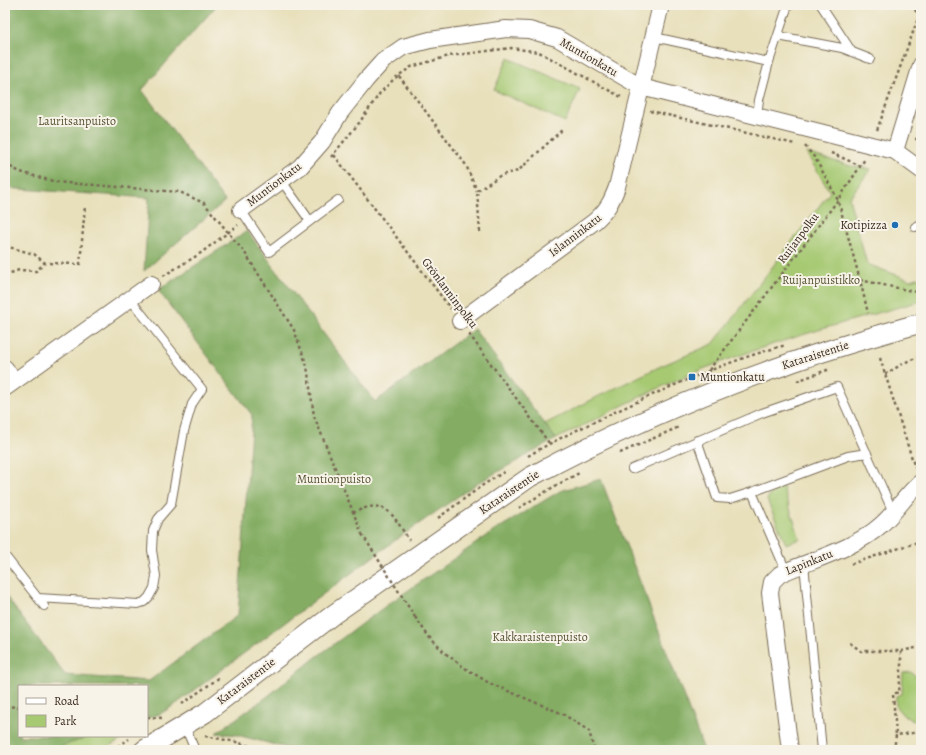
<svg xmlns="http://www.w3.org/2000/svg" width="926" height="755" viewBox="0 0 926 755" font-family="Alegreya,serif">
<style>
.green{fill:#a6c972;stroke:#707a48}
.forest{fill:#84ad64;stroke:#606c41}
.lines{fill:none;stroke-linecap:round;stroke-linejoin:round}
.service-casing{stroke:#786a55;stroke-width:10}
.minor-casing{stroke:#786a55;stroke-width:18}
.tertiary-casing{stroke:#786a55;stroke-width:21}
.path{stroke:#786a55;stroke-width:2.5;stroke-dasharray:3 3;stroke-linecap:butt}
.service{stroke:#fff;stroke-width:8}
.minor{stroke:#fff;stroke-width:16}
.tertiary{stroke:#fff;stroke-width:19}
.path-bridge{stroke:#786a55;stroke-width:2.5;stroke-dasharray:3 3;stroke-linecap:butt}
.poi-dot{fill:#1f6fb2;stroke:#f7f3e8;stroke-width:1.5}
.labels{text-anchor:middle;stroke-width:4;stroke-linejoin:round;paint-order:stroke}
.street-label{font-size:12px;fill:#3b2a1e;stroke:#f7f3e8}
.park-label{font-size:12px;fill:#565233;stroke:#f7f3e8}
.poi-label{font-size:12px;fill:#3b2a1e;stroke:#f7f3e8;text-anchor:end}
</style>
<rect width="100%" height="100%" fill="#f7f3e8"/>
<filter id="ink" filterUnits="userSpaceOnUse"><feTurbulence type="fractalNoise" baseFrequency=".025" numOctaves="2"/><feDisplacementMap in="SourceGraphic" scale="8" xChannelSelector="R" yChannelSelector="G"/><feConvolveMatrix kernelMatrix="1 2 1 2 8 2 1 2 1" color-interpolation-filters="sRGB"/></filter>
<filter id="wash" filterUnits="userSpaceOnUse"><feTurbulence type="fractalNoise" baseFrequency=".012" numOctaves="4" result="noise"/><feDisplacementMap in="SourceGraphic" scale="16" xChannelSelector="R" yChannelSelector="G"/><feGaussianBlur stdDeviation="0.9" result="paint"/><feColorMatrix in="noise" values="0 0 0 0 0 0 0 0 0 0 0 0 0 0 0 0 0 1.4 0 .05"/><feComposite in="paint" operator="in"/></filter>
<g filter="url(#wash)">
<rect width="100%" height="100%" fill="#e8e0bb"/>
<path class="green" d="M508 58 580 89 565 122 494 90Z
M806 153 851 166 871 169 849 198 867 264 910 280 921 277V301C856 319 790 337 727 360 668 381 612 411 556 439L545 424 599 396 661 366 713 344 830 192Z
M782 485 800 539 786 544 767 500 769 496 775 491V488Z
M911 672 921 681V718L913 721 903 715 896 707V696L902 694 903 673Z
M92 736H127L103 750H49Z"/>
<path class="forest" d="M5 5H217L142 90 225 201 144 271 149 198 5 188Z
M247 231 375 402 474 329 556 439 476 484 397 539 176 704 160 714 147 718V686H19V736H92L49 750H5V595L65 675 149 681 238 615 252 415 158 290Z
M601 479 704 750H295L237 735 216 733 268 696 315 658 387 605 494 531 560 491Z"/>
</g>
<g filter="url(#ink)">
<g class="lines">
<defs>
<path id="service" d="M821 5 852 52
M778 36 842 48 870 59
M654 37 769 62 759 100 757 116
M769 62 788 5
M281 180 310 221
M241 210 269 252 338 200
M915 227 921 224
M697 440 717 498 730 499 752 492 786 571
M632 469 762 413 837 387 893 512
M752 492 848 456 867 453
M5 556 44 606
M804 564 822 750
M38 598 138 604 144 602 149 597 154 588 156 576 152 550 153 531 158 519 171 504 184 431 192 404 202 389 130 299
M183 727 186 729 195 750"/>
<path id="minor" d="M895 151 921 65
M241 210 300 167 322 142 340 113 366 80 383 61 403 47 430 40 506 29 529 30 557 38 641 87 895 151 921 170
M460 321 595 221C607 210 611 203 617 187L661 5
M5 368 14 381
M5 388 151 284
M790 750 770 593 772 582 780 574C813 559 853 550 881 525 896 512 906 494 921 482"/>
<path id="tertiary" d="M144 750 205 713 334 614 530 477C610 434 696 396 782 366 828 349 875 336 921 323"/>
</defs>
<use href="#service" class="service-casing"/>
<use href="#minor" class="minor-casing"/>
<use href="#tertiary" class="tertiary-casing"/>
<path class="path" d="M399 76 466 165 477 191
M650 111 795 144
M877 130 919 16 912 5
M915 139H921
M805 146 815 158 838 200 860 280 868 313
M831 153 861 166
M334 155 451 309
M331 157 359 123 380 93 395 78 411 67 449 56 511 48 539 52 623 98
M5 164 20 172 56 182 180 192 204 203 245 253 294 330 307 366 314 416 362 534
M480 232 477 191 501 175 518 171 563 129
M5 246 34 254 45 263
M5 275 19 270 36 271 45 263 80 264 85 206
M163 276 198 255 238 225
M860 280 921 293
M469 334 549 443
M880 358 915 468
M709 370 838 200 865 159
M885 374 908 361 921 356
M797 381 830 369
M620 453 679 427
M528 456C556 439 586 426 615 412 671 386 727 361 786 345
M519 508 555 486 581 472
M353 513C386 496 392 514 409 540
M438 518 483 485 507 470
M851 564 921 541
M415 617 429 637 445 653 465 668 489 683 563 714 589 731 594 750
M850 643 861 651H901V671L899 692 893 694 896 735
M901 651 921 647
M182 704 220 677
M5 706 19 707
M147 717 162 718
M205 736 236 742 263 750
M113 750 129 739
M894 750 896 735 921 732"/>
<use href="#service" class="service"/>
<use href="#minor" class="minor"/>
<use href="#tertiary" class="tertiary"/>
<path class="path-bridge" d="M362 534 415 617"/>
</g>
</g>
<g class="poi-dot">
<circle cx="895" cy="225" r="4"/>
<rect x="688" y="373" width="8" height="8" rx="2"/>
</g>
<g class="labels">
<g class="street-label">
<text transform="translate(589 57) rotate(30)" y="4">Muntionkatu</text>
<text transform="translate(274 184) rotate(-37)" y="4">Muntionkatu</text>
<text transform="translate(575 235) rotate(-37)" y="4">Islanninkatu</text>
<text transform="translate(798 238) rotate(-53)" y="4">Ruijanpolku</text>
<text transform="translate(450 293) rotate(53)" y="4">Grönlanninpolku</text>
<text transform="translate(815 355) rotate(-18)" y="4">Kataraistentie</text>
<text transform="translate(509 492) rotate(-34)" y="4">Kataraistentie</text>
<text transform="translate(809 562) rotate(-22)" y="4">Lapinkatu</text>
<text transform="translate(246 681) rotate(-37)" y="4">Kataraistentie</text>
</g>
<g class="park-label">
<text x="77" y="125">Lauritsanpuisto</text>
<text x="821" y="284">Ruijanpuistikko</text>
<text x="334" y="483">Muntionpuisto</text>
<text x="540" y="641">Kakkaraistenpuisto</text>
</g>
<g class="poi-label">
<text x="887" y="229">Kotipizza</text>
<text x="700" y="381" text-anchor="start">Muntionkatu</text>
</g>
</g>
<rect width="926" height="755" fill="none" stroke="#f7f3e8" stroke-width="20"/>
<rect x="18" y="685" width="130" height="52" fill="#f7f3e8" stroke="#aca397"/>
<rect x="26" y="698" width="20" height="6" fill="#ffffff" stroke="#aca397"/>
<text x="54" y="705" font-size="12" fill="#3b2a1e">Road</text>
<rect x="26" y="715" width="20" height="12" fill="#a6c972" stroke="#aca397"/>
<text x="54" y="725" font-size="12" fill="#3b2a1e">Park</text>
</svg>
